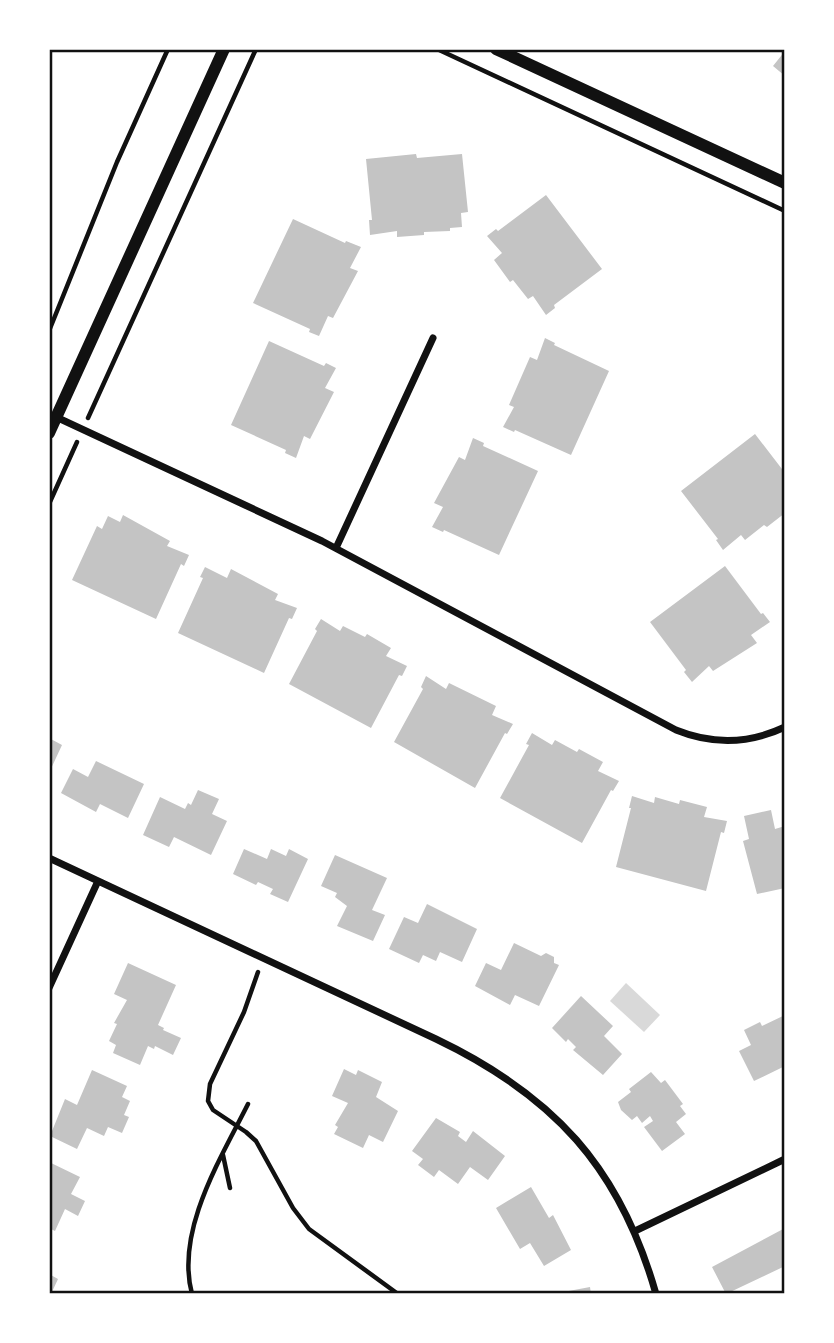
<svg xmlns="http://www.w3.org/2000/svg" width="834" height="1343" viewBox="0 0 834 1343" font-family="'Sofia Sans Condensed',sans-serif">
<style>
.water{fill:#d9d9d9}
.building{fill:#c4c4c4}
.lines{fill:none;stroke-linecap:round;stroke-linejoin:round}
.path{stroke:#111;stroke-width:4.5}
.minor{stroke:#111;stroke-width:7}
.tertiary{stroke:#111;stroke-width:12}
.neatline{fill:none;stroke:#111;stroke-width:2.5}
</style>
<rect width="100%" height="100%" fill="#fff"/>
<path class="water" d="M626 983 660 1015 644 1032 610 1001Z"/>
<path class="building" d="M785 51V76L773 66Z
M416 154 417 158 462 154 468 212 461 213 462 227 450 228V231L424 232V235L397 237V231L370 235 369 220H372L366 159Z
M546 195 602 269 554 305 555 308 546 315 533 296 528 299 513 280 510 282 494 260 502 253 487 236 496 229 498 231Z
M293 219 345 243 346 241 361 247 350 268 358 271 333 318 328 316 319 336 309 332 310 329 253 303Z
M545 338 555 343 554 345 609 371 571 455 515 430 514 432 503 427 514 407 509 405 530 357 537 360Z
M269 341 324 366 326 363 336 368 325 388 334 392 310 439 304 436 296 458 285 453 286 450 231 425Z
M755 434 785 473V500L782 503 785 513 767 527 764 525 745 540 741 535 723 550 716 540 718 539 681 491Z
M473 438 484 443 483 446 538 471 499 555 444 530 443 532 432 527 443 507 434 503 459 457 465 460Z
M123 515 170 541 167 546 189 555 184 566 181 564 156 619 72 580 97 526 102 529 108 516 120 522Z
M725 566 761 614 763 613 770 622 751 635 757 643 713 671 709 666 692 682 684 672 686 670 650 622Z
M205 567 227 578 231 569 278 594 275 600 297 608 292 619 289 618 264 673 178 633 203 578 200 577Z
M321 619 340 631 343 626 365 637 367 634 391 648 386 656 407 666 402 676 399 675 371 728 289 684 317 631 315 629Z
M426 676 446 689 449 683 496 706 492 715 513 724 507 734 505 733 475 788 394 742 423 689 421 687Z
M532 733 552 745 555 740 577 752 579 749 603 762 598 771 619 781 613 791 611 790 582 843 500 798 529 745 526 744Z
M49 738 62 745 49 773Z
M96 761 144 784 128 818 100 804 96 812 61 793 73 769 88 777Z
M198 790 219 799 212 814 227 821 211 855 174 837 169 847 143 835 160 797 185 809 188 803 191 805Z
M632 796 654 803 655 797 679 804 680 800 707 807 704 817 727 821 724 833 721 832 706 891 616 867 631 808H629Z
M771 810 775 829 785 826V888L757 894 743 841 749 839 744 816Z
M244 849 267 859 271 849 286 856 289 849 308 859 288 902 270 894 273 889 258 882 256 885 233 874Z
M335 855 387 878 372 910 385 915 373 941 337 926 347 906 335 897 337 893 321 886Z
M427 904 477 929 462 962 440 952 436 961 423 955 419 963 389 949 404 917 418 923Z
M514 943 541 956 546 953 554 957V963L559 965 539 1006 515 995 510 1005 475 986 486 963 501 970Z
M128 963 176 985 158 1025 164 1028 163 1030 181 1038 173 1055 155 1046 154 1049 148 1046 140 1065 113 1053 116 1045 109 1041 117 1024 114 1023 127 1000 114 994Z
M581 996 613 1026 604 1036 622 1054 603 1075 573 1050 576 1047 568 1039 566 1042 552 1028Z
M785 1015V1066L754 1081 739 1051 751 1045 744 1030 760 1022 762 1026Z
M344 1069 356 1075 358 1070 382 1082 376 1097 398 1111 383 1142 369 1135 363 1148 334 1134 338 1127 335 1125 348 1103 332 1096Z
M92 1070 127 1086 122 1097 130 1101 124 1115 129 1117 122 1133 108 1127 104 1136 87 1128 77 1149 50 1136 65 1099 77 1105Z
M651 1072 661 1083 665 1080 683 1104 680 1106 686 1114 676 1122 685 1134 662 1151 644 1127 653 1121 650 1116 642 1123 637 1116 632 1120 621 1110 618 1102 631 1092 629 1089Z
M436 1118 460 1132 458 1136 466 1142 473 1131 505 1156 488 1180 470 1167 458 1184 439 1170 434 1177 418 1165 423 1159 412 1151Z
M49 1162 80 1177 71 1194 85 1201 78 1216 65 1209 55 1231 49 1228Z
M531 1187 549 1218 553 1215 571 1250 544 1266 530 1243 520 1249 496 1208Z
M785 1228V1265L783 1267 726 1294 712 1267Z
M49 1274 58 1279 51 1294H49Z
M590 1287 591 1294H558V1293Z"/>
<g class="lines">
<path class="path" d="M437 49 785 211
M49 331 117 162 168 49
M88 418 256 49
M49 504 77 442
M258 972 244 1012 210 1084 208 1101 213 1110 246 1132 256 1141 293 1208 309 1229 398 1294
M223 1155 230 1188
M192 1294C175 1231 221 1158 248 1104"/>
<path class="minor" d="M56 417 322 541 676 730C713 745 749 744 785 727
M336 548 433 338
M49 858 436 1039C553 1095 620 1167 656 1294
M49 988 98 881
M635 1231 785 1159"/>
<path class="tertiary" d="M496 49 785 183
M49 433 224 49"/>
</g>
<rect width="834" height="1343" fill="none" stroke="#ffffff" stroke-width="102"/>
<rect x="51" y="51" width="732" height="1241" class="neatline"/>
</svg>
